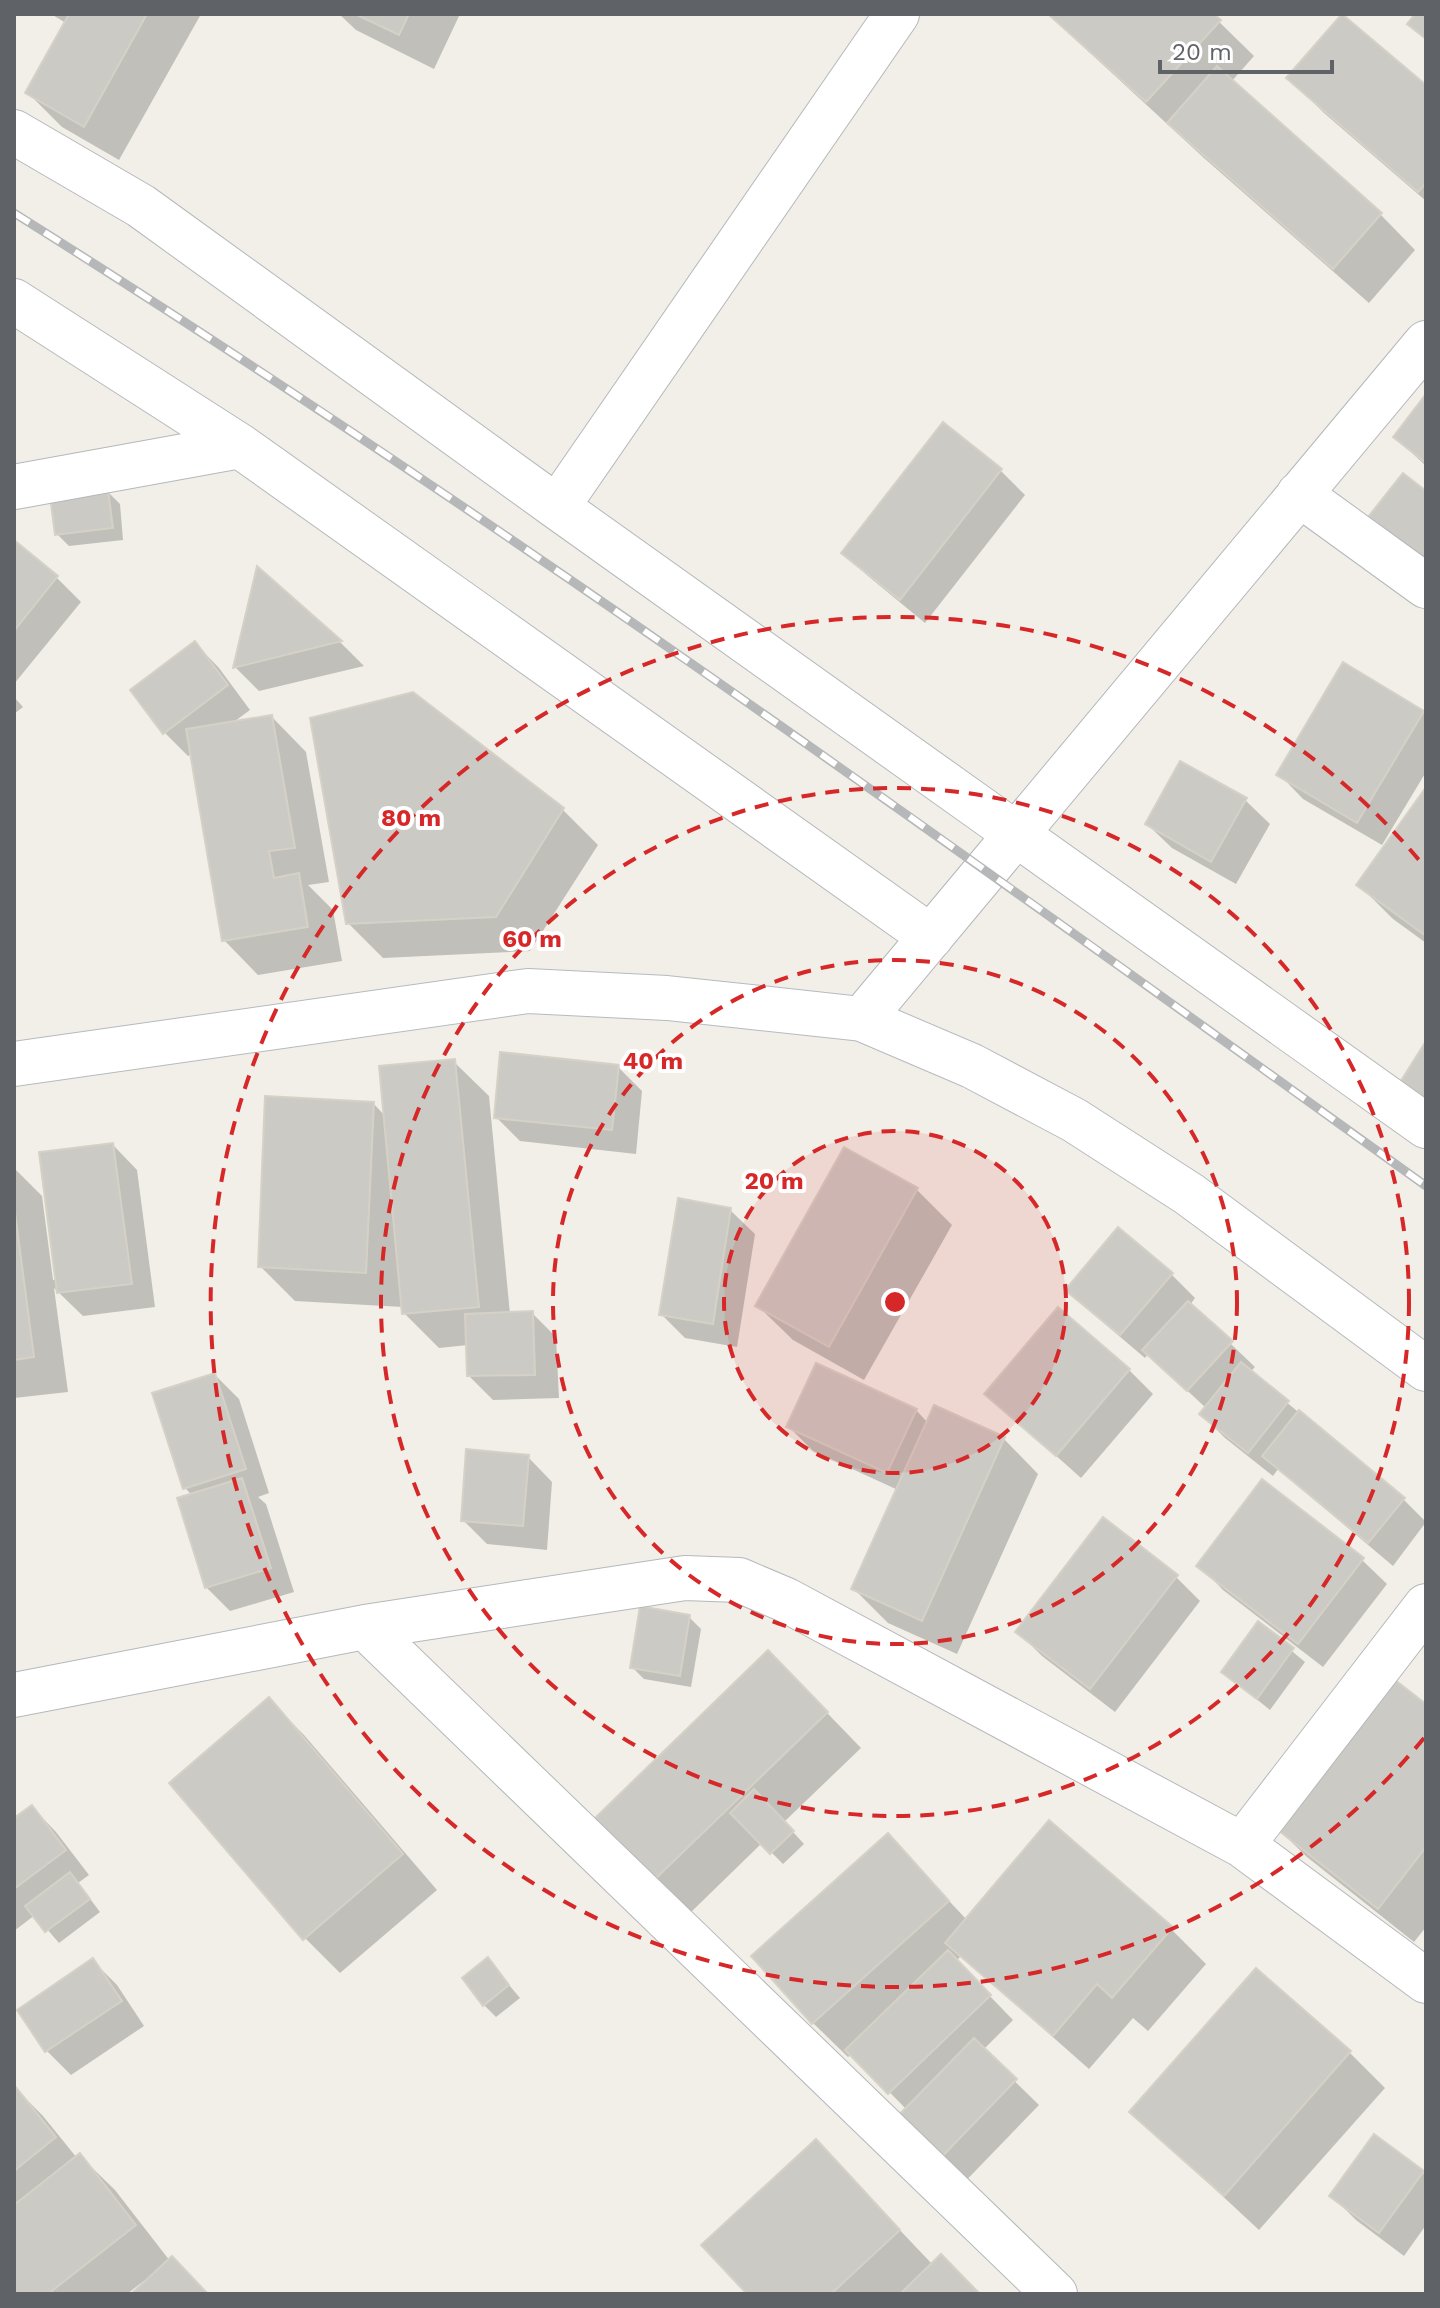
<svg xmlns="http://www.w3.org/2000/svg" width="1440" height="2308" viewBox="0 0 1440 2308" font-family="'Work Sans',sans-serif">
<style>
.shadow{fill:#0003}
.building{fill:#cccac5;stroke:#d6d1c6;stroke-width:2}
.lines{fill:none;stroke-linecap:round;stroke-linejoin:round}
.street-casing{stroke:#b5b8bc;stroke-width:46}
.secondary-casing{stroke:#b6babf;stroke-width:46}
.street{stroke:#fff;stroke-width:44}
.secondary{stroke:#fff;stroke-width:44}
.rail-casing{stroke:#b6b7b8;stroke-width:9}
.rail{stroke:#fff;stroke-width:6;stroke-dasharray:18;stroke-linecap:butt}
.ring{fill:none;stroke:#d62828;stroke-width:4;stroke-dasharray:14 10}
.centre{fill:#d62828;stroke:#fff;stroke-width:4}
.ring-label{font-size:24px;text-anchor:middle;font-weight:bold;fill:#d62828;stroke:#fff;stroke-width:8;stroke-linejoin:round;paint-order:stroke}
</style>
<rect width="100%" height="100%" fill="#f1efe8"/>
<path class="shadow" d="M51 14H201L119 160 62 127 27 92 66 23Z
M339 14H460L434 69 356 30Z
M1048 14H1211L1254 56 1231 82 1381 215 1415 250 1369 303 1204 158Z
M1289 78 1426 88V201L1324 113Z
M1426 397V466L1395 437Z
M1001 471 1025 495 925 623 868 576 844 552Z
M108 492 120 504 123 540 69 546 57 534Z
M14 543 57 578 81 602 14 684Z
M258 570 341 643 364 666 259 691 235 667Z
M195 643 219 668 250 710 231 724 272 717 306 752 329 882 308 885 333 910 342 961 258 975 224 940 192 754 188 756 164 732Z
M412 695 563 810 598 845 530 951 383 958 348 923Z
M14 697 23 707 14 714Z
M1423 713 1426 716V772L1382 845 1303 799 1279 774Z
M1426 790V943L1393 919 1358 884Z
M1245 800 1270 824 1236 884 1172 848 1147 824Z
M454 1062 489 1096 510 1314 532 1313 556 1337 559 1398 493 1400 469 1376 468 1345 439 1348 404 1313 403 1307 295 1301 260 1266 373 1103 385 1116Z
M618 1067 642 1091 636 1154 520 1141 496 1117Z
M113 1145 137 1170 155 1307 83 1316 54 1288 68 1392 14 1398V1168L42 1196 53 1280 57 1279Z
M917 1190 952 1225 864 1380 793 1340 758 1306Z
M730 1210 755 1234 737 1347 685 1338 661 1314Z
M1171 1274 1195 1298 1190 1305 1255 1367 1250 1372 1403 1499 1426 1522 1393 1566 1278 1469 1273 1476 1225 1438 1201 1414 1206 1408 1148 1354 1145 1358 1092 1313 1068 1289Z
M1129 1370 1153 1394 1081 1478 987 1394Z
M215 1375 239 1399 269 1493 258 1497 266 1504 294 1592 230 1611 206 1587 192 1495 185 1488Z
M916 1410 928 1423 1004 1439 1038 1474 957 1654 888 1623 853 1588 898 1490 813 1451 789 1427Z
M528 1457 552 1482 547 1550 487 1544 463 1520Z
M1362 1560 1387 1584 1323 1667 1223 1590 1199 1565Z
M1176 1577 1200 1601 1115 1712 1042 1656 1018 1632Z
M689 1617 701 1629 691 1687 644 1679 632 1667Z
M1259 1624 1305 1662 1270 1710 1223 1672Z
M803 1688 861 1748 784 1822 804 1844 783 1864 762 1843 688 1915 654 1881Z
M269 1700 304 1735 437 1890 340 1973 305 1938Z
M1426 1706V1927L1414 1942 1307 1857 1272 1823Z
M32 1807 56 1832 89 1875 78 1883 100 1912 59 1943 35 1915 14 1931V1821Z
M888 1836 967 1920 1171 1929 1206 1964 1148 2031 1133 2018 1089 2069 961 1956 956 1961 1013 2020 983 2050 1039 2105 954 2193 907 2110 852 2054 848 2057 813 2023Z
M488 1960 520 1998 496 2017 484 2005Z
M93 1961 117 1985 144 2026 71 2075 47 2051 20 2010Z
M1257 1970 1350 2053 1385 2088 1259 2230 1132 2112Z
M14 2087 43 2116 77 2158 80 2156 115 2190 170 2261 207 2294H134L147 2282 145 2280 127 2294H14Z
M816 2142 933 2265 978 2294H750Z
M1423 2173 1426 2176V2225L1404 2256 1356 2220 1332 2196Z"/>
<path class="building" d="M69 14H147L84 127 25 93Z
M355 14H409L399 35Z
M1048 14H1214L1221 20 1146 102Z
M1342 14 1426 85V183L1418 192 1286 78Z
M1415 14H1426V39L1407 24Z
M1217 66 1382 213 1333 269 1167 123Z
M1426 394V463L1393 437Z
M943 422 1002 469 900 600 841 553Z
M1403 473 1426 491V578L1357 531Z
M108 490 113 528 55 535 50 496Z
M14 540 58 576 14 631Z
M257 566 342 641 233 668Z
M195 641 228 685 163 734 130 690Z
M1343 662 1424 711 1357 823 1276 775Z
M413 692 564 808 496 917 346 924 310 718Z
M272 715 295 848 269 851 274 878 299 873 308 927 222 941 186 729Z
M1180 761 1247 798 1211 862 1145 824Z
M1426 787V936L1356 885Z
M1426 1041V1101L1399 1084Z
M500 1052 619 1065 612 1130 494 1118Z
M455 1059 479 1307 402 1314 379 1066Z
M265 1096 374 1102 366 1273 258 1267Z
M113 1143 132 1284 57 1293 39 1152Z
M844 1147 918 1188 829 1347 755 1306Z
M678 1198 731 1208 713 1324 659 1315Z
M14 1205 34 1357 14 1360Z
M1118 1227 1173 1273 1120 1335 1065 1290Z
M1188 1301 1233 1341 1187 1391 1142 1350Z
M1058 1307 1130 1369 1056 1456 984 1394Z
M533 1311 535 1375 467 1376 465 1314Z
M1241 1362 1289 1401 1248 1453 1199 1414Z
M816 1363 917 1409 887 1473 786 1427Z
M215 1373 246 1469 183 1489 152 1393Z
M934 1405 1005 1437 922 1621 851 1589Z
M1299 1410 1405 1498 1368 1543 1262 1456Z
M466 1449 529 1455 523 1526 461 1521Z
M242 1478 271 1568 205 1588 177 1498Z
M1262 1479 1364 1558 1298 1644 1196 1566Z
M1103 1517 1178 1575 1090 1689 1015 1632Z
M640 1606 690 1615 680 1676 630 1668Z
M1258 1621 1294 1648 1257 1699 1221 1672Z
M768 1650 828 1712 652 1882 593 1820Z
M1386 1673 1426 1704V1847L1378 1909 1269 1823Z
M269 1697 403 1854 303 1940 169 1783Z
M754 1789 794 1831 770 1854 730 1813Z
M32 1805 66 1850 14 1889V1818Z
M1049 1820 1173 1927 1112 1998 1097 1984 1053 2036 945 1943Z
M888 1833 949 1901 812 2024 751 1956Z
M70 1872 90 1899 45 1932 25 1906Z
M948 1950 991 1995 888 2094 845 2050Z
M488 1957 509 1985 483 2006 462 1978Z
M93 1958 122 2001 45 2052 17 2010Z
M1256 1968 1351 2051 1224 2196 1129 2112Z
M974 2038 1017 2079 929 2170 886 2128Z
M14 2085 56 2137 14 2171Z
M1374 2134 1424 2171 1379 2233 1329 2196Z
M816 2139 900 2230 831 2294H747L701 2245Z
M80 2153 136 2225 48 2294H14V2205Z
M941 2254 980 2294H900Z
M172 2256 208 2294H131Z"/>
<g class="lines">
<defs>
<path id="street" d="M14 132 141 206 557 507 1426 1126
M14 301 240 446 931 937
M14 487 240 446
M1299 494 1426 586
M557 507 897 14
M862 1019 1426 343
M365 1627 1055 2294
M14 1695 365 1627 685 1578 739 1580 786 1600 1242 1845 1426 1981
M1242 1845 1426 1606"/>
<path id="secondary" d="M14 1064 528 991 667 998 862 1019 972 1066 1074 1120 1189 1194 1426 1369"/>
</defs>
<use href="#street" class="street-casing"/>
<use href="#secondary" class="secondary-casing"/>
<use href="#street" class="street"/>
<use href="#secondary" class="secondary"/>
<defs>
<path id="rail" d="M14 213C498 517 962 853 1426 1186"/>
</defs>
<use href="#rail" class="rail-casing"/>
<use href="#rail" class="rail"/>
</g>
<circle cx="895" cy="1302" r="171" fill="#d62828" fill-opacity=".12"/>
<g class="ring">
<circle cx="895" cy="1302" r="171"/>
<circle cx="895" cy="1302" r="342"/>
<circle cx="895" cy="1302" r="514"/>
<path d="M1424 1738A685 685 0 1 1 1424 866"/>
</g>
<circle cx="895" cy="1302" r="12" class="centre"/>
<g class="ring-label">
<text x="411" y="826">80 m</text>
<text x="532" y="947">60 m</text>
<text x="653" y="1069">40 m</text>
<text x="774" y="1189">20 m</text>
</g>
<rect width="1440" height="2308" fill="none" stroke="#5f6368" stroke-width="32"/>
<path d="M1160 60v12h172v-12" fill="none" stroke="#5f6368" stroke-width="4"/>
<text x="1172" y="60" font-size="24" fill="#5f6368" stroke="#ffffff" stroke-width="6" paint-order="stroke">20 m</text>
</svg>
